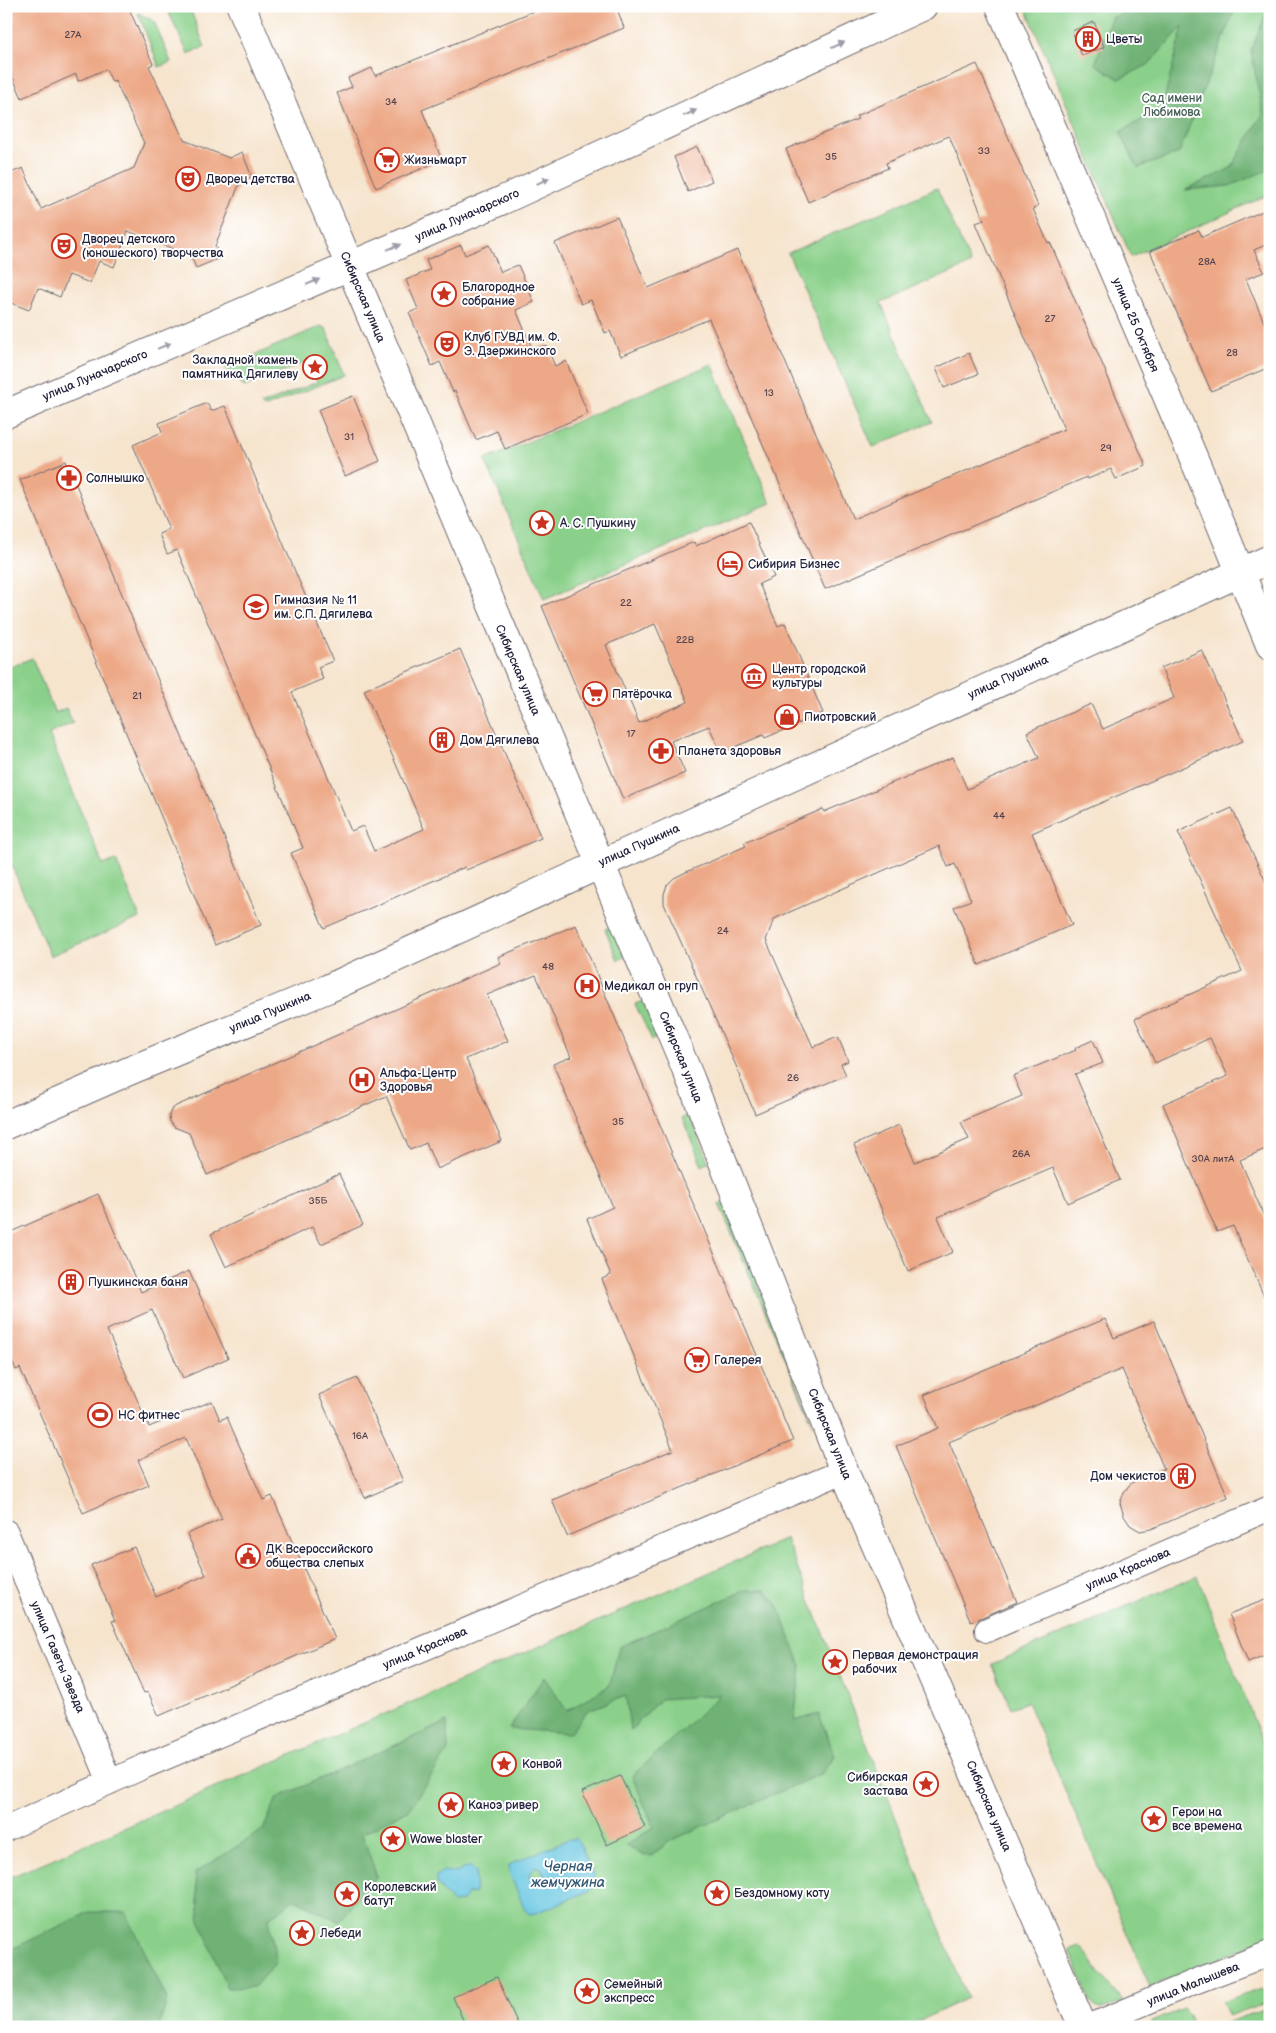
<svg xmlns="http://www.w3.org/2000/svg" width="1276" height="2033" viewBox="0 0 1276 2033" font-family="'Balsamiq Sans',sans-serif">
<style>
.green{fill:#8ad08a;stroke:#567962}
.forest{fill:#6fb276;stroke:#486a58}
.water{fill:#62c4e0;stroke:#42738e;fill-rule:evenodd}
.building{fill:#eda987;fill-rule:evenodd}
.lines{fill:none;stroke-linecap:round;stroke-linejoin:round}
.minor-casing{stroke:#6c666e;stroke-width:26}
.tertiary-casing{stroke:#6c666e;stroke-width:30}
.secondary-casing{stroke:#6c666e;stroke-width:30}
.primary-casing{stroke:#6c666e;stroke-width:30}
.minor{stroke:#fff;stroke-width:24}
.tertiary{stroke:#fff;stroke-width:28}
.secondary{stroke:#fff;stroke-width:28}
.primary{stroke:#fff;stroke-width:28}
.oneway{fill:#9c9ca7}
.labels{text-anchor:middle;stroke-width:4;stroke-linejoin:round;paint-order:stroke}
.number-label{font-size:10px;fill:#55444e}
.poi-label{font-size:12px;fill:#22223b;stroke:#fff;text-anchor:start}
.park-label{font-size:12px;fill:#465f57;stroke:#fff}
.street-label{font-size:12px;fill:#22223b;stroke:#fff}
.water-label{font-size:14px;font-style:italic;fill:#385b75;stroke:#fff}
</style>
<rect width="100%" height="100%" fill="#fff"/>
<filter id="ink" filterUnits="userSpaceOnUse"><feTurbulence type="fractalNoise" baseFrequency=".02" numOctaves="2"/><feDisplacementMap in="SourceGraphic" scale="10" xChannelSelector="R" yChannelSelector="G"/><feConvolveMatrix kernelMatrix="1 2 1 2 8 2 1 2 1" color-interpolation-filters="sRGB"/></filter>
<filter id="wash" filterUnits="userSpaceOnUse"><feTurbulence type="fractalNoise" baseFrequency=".0096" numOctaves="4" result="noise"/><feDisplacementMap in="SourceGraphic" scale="20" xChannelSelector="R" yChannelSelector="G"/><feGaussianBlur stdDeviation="1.12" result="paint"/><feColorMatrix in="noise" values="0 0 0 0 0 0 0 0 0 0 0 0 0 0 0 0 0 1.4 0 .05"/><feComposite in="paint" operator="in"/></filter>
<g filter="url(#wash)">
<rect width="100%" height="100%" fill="#f6e4cd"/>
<path class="green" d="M171 6H189L205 47 188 54 169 13Z
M1025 6H1270V194L1131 257Z
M138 13 154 21 171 62 159 67Z
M937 188 971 264 881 303 932 422 873 447 788 253Z
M321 326 326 329 344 375 264 408 261 405 317 382 309 361 244 387 225 368Z
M712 364 771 503 544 599 485 460Z
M32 658 55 713 66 708 73 723 49 734 103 865 116 860 140 918 50 956 6 852V669Z
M613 926 625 957 618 960 605 929Z
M643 1001 659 1037 652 1040 635 1004Z
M689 1115 709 1162 702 1166 682 1118Z
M725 1201 814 1426 719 1204Z
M786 1539 967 1998 906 2027H6V1879Z
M1197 1576 1270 1761V1938L1150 1987 1027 1702 1011 1708 992 1664Z
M1080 1946 1123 2002C1110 2007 1100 2013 1090 2001L1069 1950Z
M1262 1989 1268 2002 1229 2016 1222 2002Z
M1270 2007V2027H1215Z
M1183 2009 1189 2015 1193 2027H1152L1151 2022Z"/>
<path class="forest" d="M1139 6H1236L1179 153 1138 168 1120 132 1162 108 1183 26 1148 65 1119 79 1095 64 1111 18Z
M1269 6 1270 169 1229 186 1185 190 1231 168 1263 114 1251 51Z
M745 1590H765L778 1605 801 1666 794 1721 819 1714 835 1756 822 1773 670 1841 650 1857 625 1846 654 1827 632 1776 720 1695 660 1699 630 1731 626 1696 588 1710 570 1733 509 1729 544 1677 567 1711 610 1685 619 1647Z
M447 1722 448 1751 409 1809 362 1834 377 1877 338 1921 295 1899 269 1918 276 1962 254 1987 227 1988 200 1921 195 1873 263 1830 277 1798Z
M89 1912H126L167 1999 159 2027H6V1952Z"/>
<path class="water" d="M569 1839H576L579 1842 595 1880 594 1886 591 1890 536 1913 529 1914 525 1910 509 1872V1866L515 1862ZM534 1867H539L544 1874 539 1881C533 1881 531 1880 529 1874Z
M466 1867H471L476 1872 475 1893 467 1894 462 1902 453 1903 436 1883V1876L443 1871 457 1873Z"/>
<g id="blocks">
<path class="building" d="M6 6H128L153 64 149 66 184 140 229 158 242 152 252 177 240 182 215 246 220 258 196 268 191 256 128 231 114 267 99 261 90 283 69 275 60 297 38 288 29 310 6 301V175L23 168 41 209 134 168 144 143 115 81 112 82 106 69 78 81 76 74 22 98 6 62Z
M546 6H616L624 28 422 110 442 160 376 188 337 93 352 87 348 78 372 68 375 76Z
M1094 22 1104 47 1082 56 1072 31Z
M977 64 1038 206 1033 209 1048 243 1050 242 1146 466 1116 479 1111 469 1088 479 1087 477 825 589 709 319 621 356 610 331 605 333 591 300 581 304 555 243 617 217 648 288 737 250 853 519 1064 429 976 223 984 220 949 136 886 163 888 168 808 202 786 149 858 119 856 116Z
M697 147 712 181 688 192 674 157Z
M1270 208V243L1254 250 1264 272 1246 279 1270 337V367L1211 391 1150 251 1199 230 1202 237Z
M461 245 465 255 489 245 501 272 518 265 534 302 516 310 533 350 546 345 555 366 566 361 588 414 505 449 497 431 476 440 455 391 453 392 440 362 432 366 409 313 418 309 406 280 430 270 426 260Z
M969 353 978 374 944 388 936 368Z
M353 396 380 461 345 476 318 410Z
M207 403 211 411 225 406 333 661 318 667 323 679 292 692 351 831 363 826 374 851 424 829 364 690 460 649 541 838 466 870 465 867 324 928 291 853 303 848 177 550 167 554 159 534 169 529 133 445 162 432 159 423Z
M66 461 261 925 215 945 20 480Z
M749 522 774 577 759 584 778 626 785 623 823 713 765 738 763 735 721 753 709 726 671 741 685 773 623 799 542 606 694 542 696 546ZM655 624 688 702 639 723 606 645Z
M1202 650 1243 741 1032 833 1072 925 979 965 954 907 971 900 955 864 948 867 939 846 774 919 766 940 813 1047 838 1037 848 1061 841 1064 846 1075 755 1114 740 1078 741 1077 664 904V894L667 885 674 878 684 873 746 846 744 843 823 809 824 812 953 757 967 789 1039 758 1027 732 1091 704 1103 729 1174 698 1161 668Z
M1232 808 1270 891V1147L1240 1160 1270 1230V1310L1233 1226 1217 1232 1163 1104 1228 1076 1210 1038 1155 1063 1135 1019 1242 971 1178 832Z
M576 925 793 1441 567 1536 552 1500 673 1450 602 1279 611 1275 587 1219 613 1207 553 1064 571 1057 536 975 487 995 508 1041 466 1059 502 1141 437 1169 426 1143 410 1150 386 1096 207 1175 189 1133 174 1127 170 1122 169 1116 171 1110 176 1106 501 963 498 957Z
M1093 1040 1103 1063 1075 1074 1120 1180 1068 1203 1053 1168 938 1217 953 1252 908 1271 854 1145 899 1125 915 1162 969 1139 961 1122 1022 1096 1013 1076 1076 1050 1075 1048Z
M339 1174 363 1225 321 1244 312 1227 226 1267 211 1234Z
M98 1194 141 1292 189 1271 228 1358 183 1378 152 1310 107 1330 149 1427 212 1401 220 1420 227 1417 263 1500 272 1496 335 1639 159 1716 148 1692 144 1693 112 1621 115 1620 91 1565 134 1547 156 1597 206 1575 187 1534 222 1519 186 1438 138 1460 149 1485 83 1513 20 1368 16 1370 6 1348V1234Z
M1105 1319 1114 1338 1154 1321 1228 1497 1151 1529 1140 1531 1130 1525 1124 1516 1120 1503 1124 1492 1131 1483 1164 1469 1122 1369 949 1442 1017 1602 971 1622 896 1446 938 1428 924 1395Z
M357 1378 403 1481 365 1498 319 1395Z
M1270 1598V1653L1248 1662 1229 1614Z
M620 1776 645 1827 607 1845 582 1792Z
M497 1977 519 2027H466L453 1997Z"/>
</g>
</g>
<g filter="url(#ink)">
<use href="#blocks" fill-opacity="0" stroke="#6c666e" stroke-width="1"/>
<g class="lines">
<defs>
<path id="minor" d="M6 1532 110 1782
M987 1630 1270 1508
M6 1829 145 1766 844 1471
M1088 2027 1194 1982 1270 1953"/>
<path id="tertiary" d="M1000 6 1197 466 1270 645"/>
<path id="secondary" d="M241 6 690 1078 844 1471 1083 2027
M6 1125 129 1071 327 989 1270 559"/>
<path id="primary" d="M6 414 503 200 923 6"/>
</defs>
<use href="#minor" class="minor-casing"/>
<use href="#tertiary" class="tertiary-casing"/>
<use href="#secondary" class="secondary-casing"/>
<use href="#primary" class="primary-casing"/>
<use href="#minor" class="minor"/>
<use href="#tertiary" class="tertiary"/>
<use href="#secondary" class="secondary"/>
<use href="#primary" class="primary"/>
</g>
<defs><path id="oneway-solid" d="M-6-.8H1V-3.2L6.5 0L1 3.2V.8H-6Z" transform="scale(1.25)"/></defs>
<g class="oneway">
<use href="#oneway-solid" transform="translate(838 45) rotate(-25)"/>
<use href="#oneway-solid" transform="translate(690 113) rotate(-25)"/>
<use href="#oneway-solid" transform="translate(543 181) rotate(-25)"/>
<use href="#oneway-solid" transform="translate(394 247) rotate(-23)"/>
<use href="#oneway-solid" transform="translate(313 282) rotate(-23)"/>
<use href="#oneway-solid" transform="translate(164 346) rotate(-23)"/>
</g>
</g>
<defs>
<symbol id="building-ring" viewBox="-11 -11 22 22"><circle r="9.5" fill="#fff" stroke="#c8321e" stroke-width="1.5"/><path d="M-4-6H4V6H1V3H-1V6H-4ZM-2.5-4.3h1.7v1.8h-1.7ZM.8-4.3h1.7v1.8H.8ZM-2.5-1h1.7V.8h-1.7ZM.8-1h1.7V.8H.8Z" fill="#c8321e"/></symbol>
<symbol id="supermarket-ring" viewBox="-11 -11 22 22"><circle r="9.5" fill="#fff" stroke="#c8321e" stroke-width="1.5"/><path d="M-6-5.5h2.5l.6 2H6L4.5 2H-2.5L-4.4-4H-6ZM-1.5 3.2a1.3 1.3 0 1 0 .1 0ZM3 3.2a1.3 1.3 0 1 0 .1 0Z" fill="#c8321e"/></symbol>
<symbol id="theatre-ring" viewBox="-11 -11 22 22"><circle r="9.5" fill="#fff" stroke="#c8321e" stroke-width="1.5"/><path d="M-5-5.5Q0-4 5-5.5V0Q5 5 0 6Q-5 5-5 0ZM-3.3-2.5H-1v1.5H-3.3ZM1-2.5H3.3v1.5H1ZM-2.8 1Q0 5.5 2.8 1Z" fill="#c8321e"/></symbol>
<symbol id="sight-ring" viewBox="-11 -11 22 22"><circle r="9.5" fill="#fff" stroke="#c8321e" stroke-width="1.5"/><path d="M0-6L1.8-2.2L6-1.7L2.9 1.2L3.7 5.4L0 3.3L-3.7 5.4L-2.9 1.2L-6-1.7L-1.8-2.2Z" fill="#c8321e"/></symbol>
<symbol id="pharmacy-ring" viewBox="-11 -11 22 22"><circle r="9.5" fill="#fff" stroke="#c8321e" stroke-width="1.5"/><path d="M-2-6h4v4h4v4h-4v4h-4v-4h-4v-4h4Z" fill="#c8321e"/></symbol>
<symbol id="hotel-ring" viewBox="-11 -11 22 22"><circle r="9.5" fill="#fff" stroke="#c8321e" stroke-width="1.5"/><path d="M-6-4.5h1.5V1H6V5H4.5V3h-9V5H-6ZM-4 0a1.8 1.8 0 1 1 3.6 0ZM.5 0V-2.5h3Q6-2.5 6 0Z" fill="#c8321e"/></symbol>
<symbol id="school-ring" viewBox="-11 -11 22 22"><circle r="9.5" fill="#fff" stroke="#c8321e" stroke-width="1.5"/><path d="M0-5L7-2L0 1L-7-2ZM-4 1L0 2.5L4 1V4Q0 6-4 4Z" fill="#c8321e"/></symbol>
<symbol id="museum-ring" viewBox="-11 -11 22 22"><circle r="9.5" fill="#fff" stroke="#c8321e" stroke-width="1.5"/><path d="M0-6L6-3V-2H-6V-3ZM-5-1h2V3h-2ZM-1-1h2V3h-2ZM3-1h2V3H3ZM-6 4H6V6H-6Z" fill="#c8321e"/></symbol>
<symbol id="shop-ring" viewBox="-11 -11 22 22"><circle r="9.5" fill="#fff" stroke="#c8321e" stroke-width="1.5"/><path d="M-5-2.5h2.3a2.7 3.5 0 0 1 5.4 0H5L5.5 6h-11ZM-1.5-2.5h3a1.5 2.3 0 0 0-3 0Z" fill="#c8321e"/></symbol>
<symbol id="hospital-ring" viewBox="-11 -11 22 22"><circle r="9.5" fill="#fff" stroke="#c8321e" stroke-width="1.5"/><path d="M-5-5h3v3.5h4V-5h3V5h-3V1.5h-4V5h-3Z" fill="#c8321e"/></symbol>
<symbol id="stadium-ring" viewBox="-11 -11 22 22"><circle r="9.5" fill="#fff" stroke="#c8321e" stroke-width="1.5"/><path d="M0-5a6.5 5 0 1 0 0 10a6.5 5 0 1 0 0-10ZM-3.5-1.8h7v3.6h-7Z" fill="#c8321e"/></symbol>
<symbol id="civic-ring" viewBox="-11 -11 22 22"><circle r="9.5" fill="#fff" stroke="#c8321e" stroke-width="1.5"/><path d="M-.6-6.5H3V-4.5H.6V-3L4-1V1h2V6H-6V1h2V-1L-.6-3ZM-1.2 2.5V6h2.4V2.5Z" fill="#c8321e"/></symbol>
</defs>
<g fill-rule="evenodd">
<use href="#building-ring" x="1074" y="25" width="28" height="28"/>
<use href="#supermarket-ring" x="373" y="146" width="28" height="28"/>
<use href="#theatre-ring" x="174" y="165" width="28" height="28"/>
<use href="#theatre-ring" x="50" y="232" width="28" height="28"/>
<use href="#sight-ring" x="430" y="280" width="28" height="28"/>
<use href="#theatre-ring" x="433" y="330" width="28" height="28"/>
<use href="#sight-ring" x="301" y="353" width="28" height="28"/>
<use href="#pharmacy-ring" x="55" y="464" width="28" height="28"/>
<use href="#sight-ring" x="528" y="509" width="28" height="28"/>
<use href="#hotel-ring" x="716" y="550" width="28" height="28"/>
<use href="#school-ring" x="242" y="593" width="28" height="28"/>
<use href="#museum-ring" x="740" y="662" width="28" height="28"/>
<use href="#supermarket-ring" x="581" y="680" width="28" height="28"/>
<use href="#shop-ring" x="773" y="703" width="28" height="28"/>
<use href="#building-ring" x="428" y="726" width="28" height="28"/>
<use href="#pharmacy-ring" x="647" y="737" width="28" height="28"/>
<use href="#hospital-ring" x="573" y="972" width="28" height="28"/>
<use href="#hospital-ring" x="348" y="1066" width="28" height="28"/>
<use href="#building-ring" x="57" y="1268" width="28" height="28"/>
<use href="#supermarket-ring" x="683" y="1346" width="28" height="28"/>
<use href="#stadium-ring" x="86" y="1401" width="28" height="28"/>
<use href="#building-ring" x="1169" y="1462" width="28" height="28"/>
<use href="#civic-ring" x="234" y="1542" width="28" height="28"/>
<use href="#sight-ring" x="821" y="1648" width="28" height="28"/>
<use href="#sight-ring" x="490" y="1750" width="28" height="28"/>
<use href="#sight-ring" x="912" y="1770" width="28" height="28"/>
<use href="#sight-ring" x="437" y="1791" width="28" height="28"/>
<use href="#sight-ring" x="1140" y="1805" width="28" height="28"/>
<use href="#sight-ring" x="379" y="1825" width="28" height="28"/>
<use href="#sight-ring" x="703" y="1879" width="28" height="28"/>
<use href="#sight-ring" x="333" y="1880" width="28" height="28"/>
<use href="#sight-ring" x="288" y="1919" width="28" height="28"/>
<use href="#sight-ring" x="573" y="1977" width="28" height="28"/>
</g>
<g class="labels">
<g class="number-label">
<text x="73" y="38">27А</text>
<text x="391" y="105">34</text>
<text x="984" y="154">33</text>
<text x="831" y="160">35</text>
<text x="1207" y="265">28А</text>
<text x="1050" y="322">27</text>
<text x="1232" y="356">28</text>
<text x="769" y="396">13</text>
<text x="349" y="440">31</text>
<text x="1106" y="451">29</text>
<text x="626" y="606">22</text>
<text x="685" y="643">22В</text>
<text x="137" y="699">21</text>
<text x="631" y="737">17</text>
<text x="999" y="819">44</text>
<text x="723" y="934">24</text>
<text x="548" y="970">48</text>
<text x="793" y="1081">26</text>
<text x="618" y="1125">35</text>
<text x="1021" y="1157">26А</text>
<text x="1213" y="1162">30А литА</text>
<text x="318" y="1204">35Б</text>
<text x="360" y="1439">16А</text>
</g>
<g class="poi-label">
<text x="1106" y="43">Цветы</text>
<text x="404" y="164">Жизньмарт</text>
<text x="206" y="183">Дворец детства</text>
<text x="82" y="243">Дворец детского<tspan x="82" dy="14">(юношеского) творчества</tspan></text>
<text x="462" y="291">Благородное<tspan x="462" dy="14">собрание</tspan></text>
<text x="464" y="341">Клуб ГУВД им. Ф.<tspan x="464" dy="14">Э. Дзержинского</tspan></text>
<text x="298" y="364" text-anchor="end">Закладной камень<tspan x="298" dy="14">памятника Дягилеву</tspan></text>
<text x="86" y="482">Солнышко</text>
<text x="560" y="527">А. С. Пушкину</text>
<text x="748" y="568">Сибирия Бизнес</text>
<text x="274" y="604">Гимназия № 11<tspan x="274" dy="14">им. С.П. Дягилева</tspan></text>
<text x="772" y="673">Центр городской<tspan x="772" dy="14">культуры</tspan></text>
<text x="612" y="698">Пятёрочка</text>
<text x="804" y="721">Пиотровский</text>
<text x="460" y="744">Дом Дягилева</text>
<text x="678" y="755">Планета здоровья</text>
<text x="604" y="990">Медикал он груп</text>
<text x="380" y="1077">Альфа-Центр<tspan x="380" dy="14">Здоровья</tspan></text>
<text x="88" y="1286">Пушкинская баня</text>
<text x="714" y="1364">Галерея</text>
<text x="118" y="1419">НС фитнес</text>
<text x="1166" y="1480" text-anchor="end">Дом чекистов</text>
<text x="266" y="1553">ДК Всероссийского<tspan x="266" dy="14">общества слепых</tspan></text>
<text x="852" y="1659">Первая демонстрация<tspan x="852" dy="14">рабочих</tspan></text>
<text x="522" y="1768">Конвой</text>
<text x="908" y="1781" text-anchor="end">Сибирская<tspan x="908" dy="14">застава</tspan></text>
<text x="468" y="1809">Каноэ ривер</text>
<text x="1172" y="1816">Герои на<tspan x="1172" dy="14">все времена</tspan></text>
<text x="410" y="1843">Wawe blaster</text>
<text x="364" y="1891">Королевский<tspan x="364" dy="14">батут</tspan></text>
<text x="734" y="1897">Бездомному коту</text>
<text x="320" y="1937">Лебеди</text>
<text x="604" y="1988">Семейный<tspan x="604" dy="14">экспресс</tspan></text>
</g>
<g class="park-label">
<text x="1172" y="102">Сад имени<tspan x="1172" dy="14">Любимова</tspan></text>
</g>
<g class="street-label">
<text transform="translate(467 215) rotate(-24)" y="4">улица Луначарского</text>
<text transform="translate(363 297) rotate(67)" y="4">Сибирская улица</text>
<text transform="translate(1136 325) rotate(67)" y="4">улица 25 Октября</text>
<text transform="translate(95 375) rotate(-23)" y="4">улица Луначарского</text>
<text transform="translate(518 670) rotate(67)" y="4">Сибирская улица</text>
<text transform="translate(1008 677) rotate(-25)" y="4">улица Пушкина</text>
<text transform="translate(639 845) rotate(-24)" y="4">улица Пушкина</text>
<text transform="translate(270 1012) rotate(-23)" y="4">улица Пушкина</text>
<text transform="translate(681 1057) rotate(68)" y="4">Сибирская улица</text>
<text transform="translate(830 1434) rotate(68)" y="4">Сибирская улица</text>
<text transform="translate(1128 1569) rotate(-23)" y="4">улица Краснова</text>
<text transform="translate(425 1648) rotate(-23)" y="4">улица Краснова</text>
<text transform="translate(58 1657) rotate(67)" y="4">улица Газеты Звезда</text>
<text transform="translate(989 1806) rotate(67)" y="4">Сибирская улица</text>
<text transform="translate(1193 1984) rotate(-22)" y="4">улица Малышева</text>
</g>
<g class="water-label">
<text x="568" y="1871">Черная<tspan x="568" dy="16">жемчужина</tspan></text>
</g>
</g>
<rect width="1276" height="2033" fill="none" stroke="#fff" stroke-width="25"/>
</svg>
